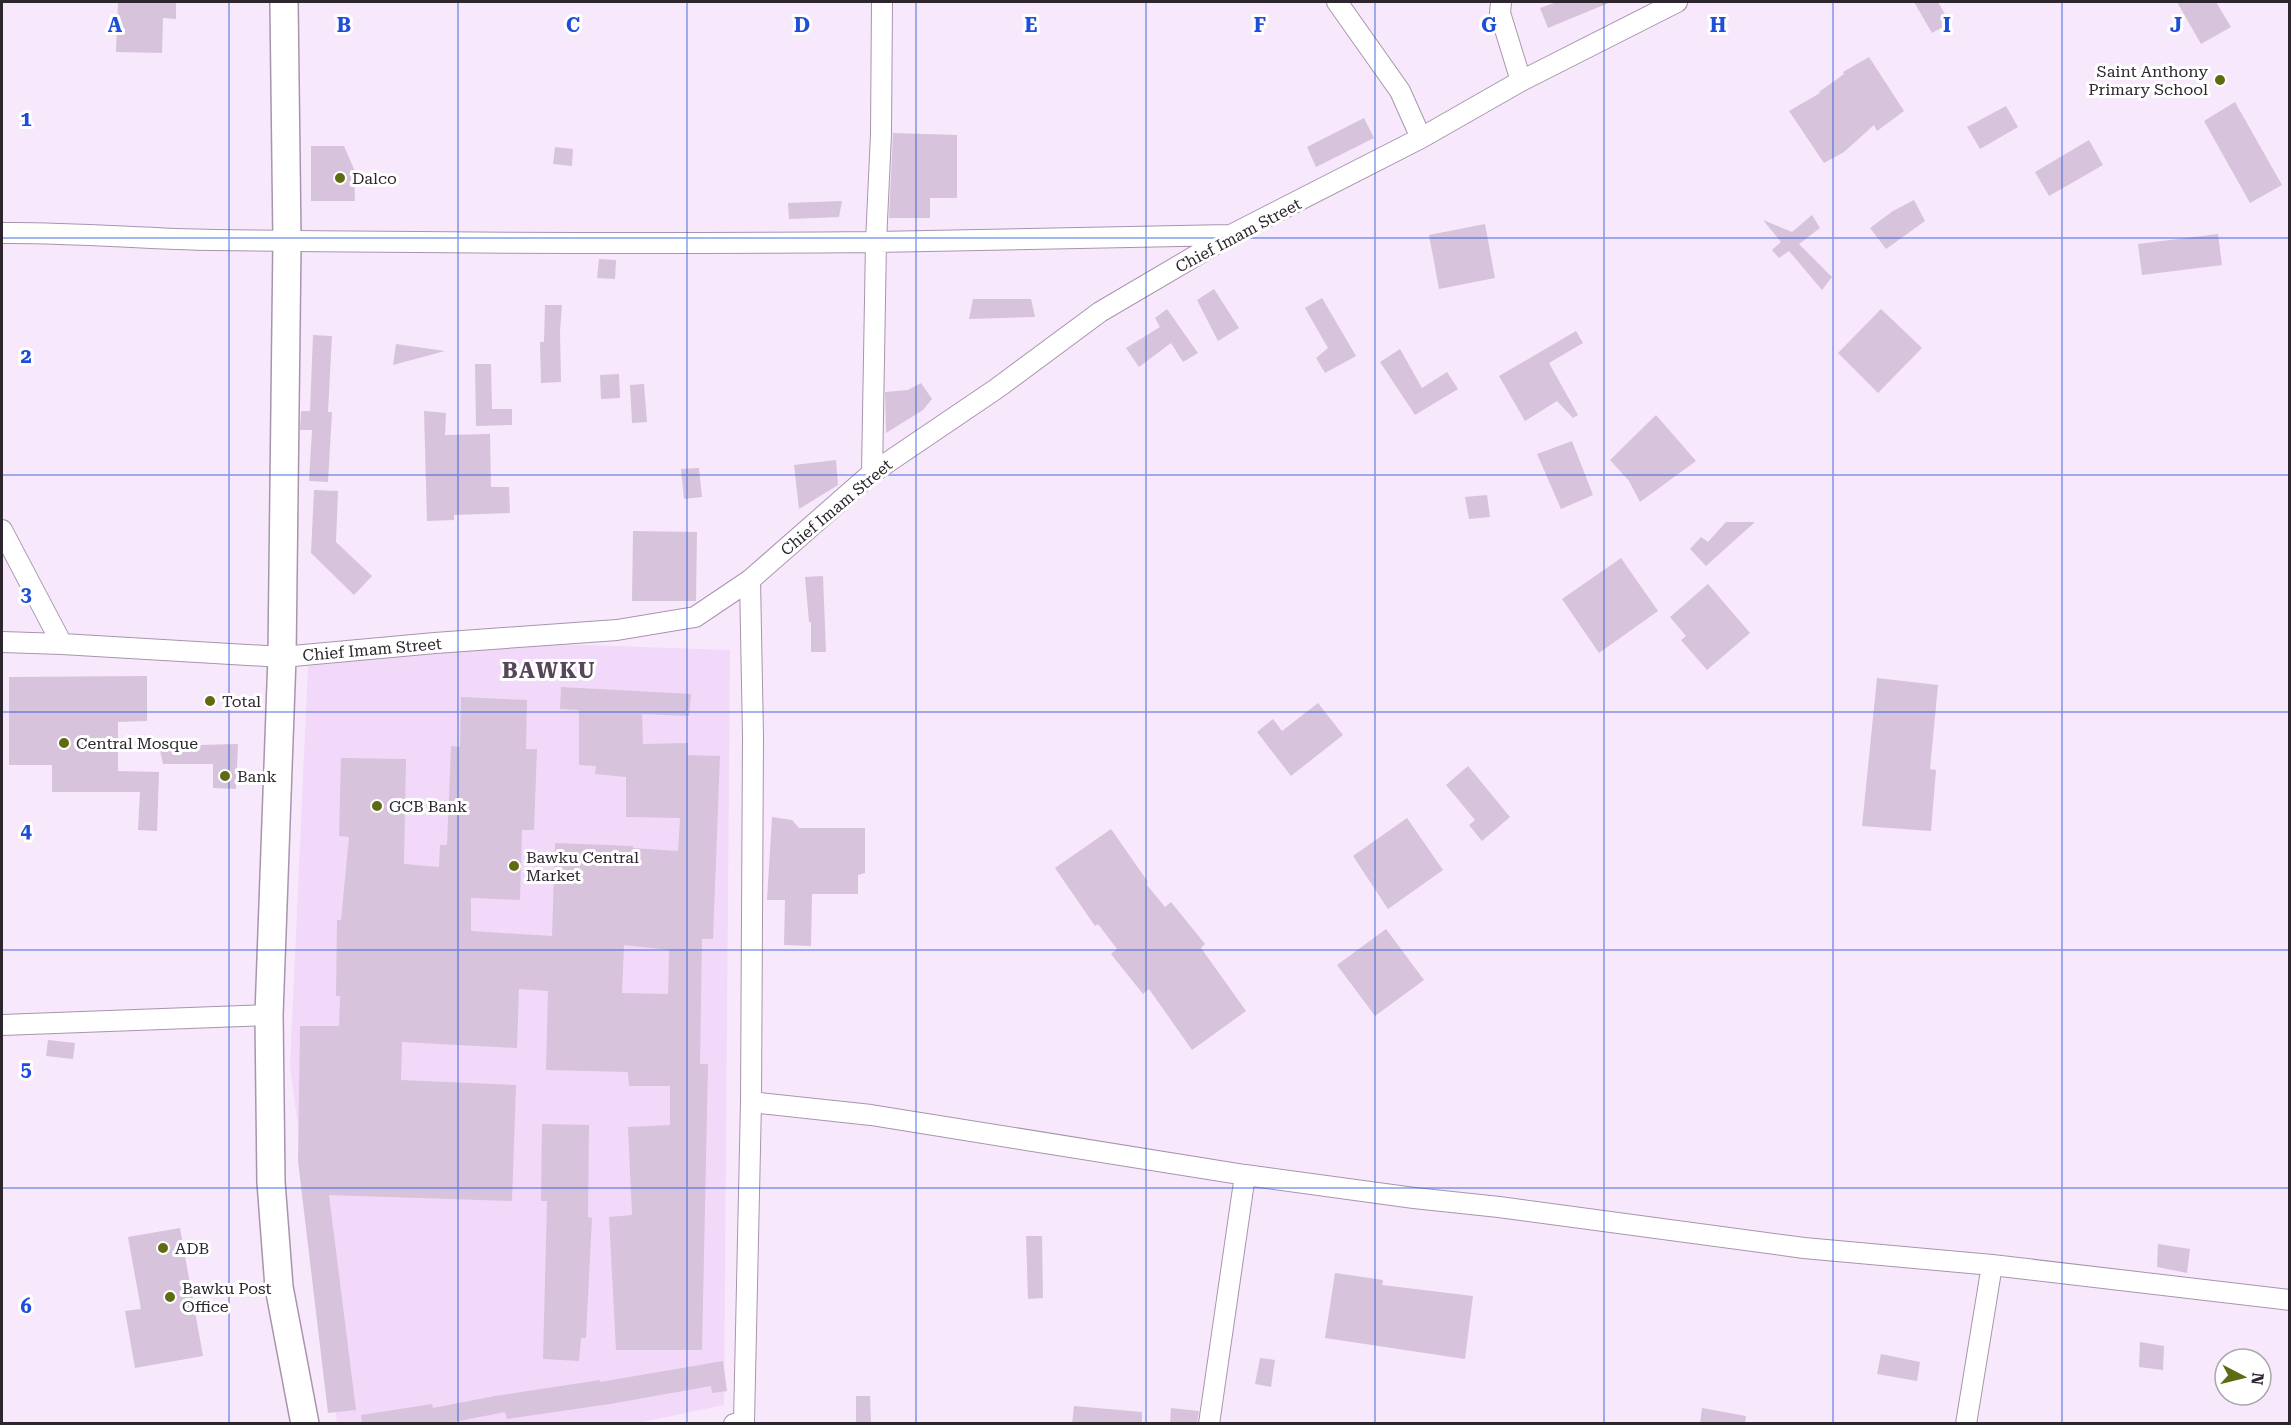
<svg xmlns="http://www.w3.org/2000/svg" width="2291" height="1425" viewBox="0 0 2291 1425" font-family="'Roboto Serif',serif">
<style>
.built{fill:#f2d9f9}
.building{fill:#d7c3dc;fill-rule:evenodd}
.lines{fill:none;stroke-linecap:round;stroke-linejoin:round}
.minor-casing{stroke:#a895ad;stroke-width:22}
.highway-casing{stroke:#a895ad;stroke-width:30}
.minor{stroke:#fff;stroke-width:20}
.highway{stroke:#fff;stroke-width:27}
.grid{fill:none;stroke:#1d4ed8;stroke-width:1.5;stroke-opacity:0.55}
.poi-dot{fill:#5f6b12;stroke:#fff;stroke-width:2}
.labels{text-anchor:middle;stroke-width:6;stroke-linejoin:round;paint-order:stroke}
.poi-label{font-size:16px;fill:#2d262f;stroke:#fff;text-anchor:start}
.street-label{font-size:16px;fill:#2d262f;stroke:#fff}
.district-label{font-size:22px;font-weight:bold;letter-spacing:1.5px;fill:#57465b;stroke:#fff}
.grid-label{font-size:20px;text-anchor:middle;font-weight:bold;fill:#1d4ed8;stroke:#fff;stroke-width:6;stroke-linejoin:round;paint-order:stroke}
</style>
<rect width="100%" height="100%" fill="#f8e8fc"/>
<path class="built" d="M526 643 730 650 724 1405 633 1424 337 1423 290 1066 308 666Z"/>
<path class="building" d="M118 2H176V19L163 18 162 53 116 52Z
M1557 2H1611L1548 28 1540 8Z
M1914 2H1938L1950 23 1932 33Z
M2177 2H2216L2231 27 2201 44Z
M1869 57 1904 111 1877 131 1874 125 1844 152 1824 163 1789 111 1820 93 1819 92 1844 74 1843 72Z
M2235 102 2282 185 2250 203 2204 121Z
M2006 106 2018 127 1980 149 1967 127Z
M1364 118 1374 138 1316 167 1307 147Z
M893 133 957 135V198H930V218H889Z
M2089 140 2103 165 2049 196 2035 172Z
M311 146H344L354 169 355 201H311Z
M555 147 573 149 572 166 553 164Z
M1914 200 1925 221 1886 249 1870 228 1893 211Z
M842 201 839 217 789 219 788 203Z
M1812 215 1820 228 1799 244 1832 277 1822 290 1789 251 1779 258 1772 250 1781 242 1763 220 1792 232Z
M1485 224 1495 278 1439 289 1429 235Z
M2218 234 2222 265 2142 275 2138 244Z
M599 259 616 260 615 279 597 278Z
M1214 289 1239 328 1218 341 1197 300Z
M1322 298 1356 356 1325 373 1316 358 1328 348 1305 308Z
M973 299H1031L1035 317 969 319Z
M545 305H562L560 331 561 382 541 383 540 342H544Z
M1167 309 1198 353 1183 362 1171 343 1139 367 1126 348 1160 327 1155 318Z
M1881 309 1922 348 1878 393 1838 353Z
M1576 331 1583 343 1549 363 1578 415 1573 418 1557 401 1525 421 1499 376Z
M313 335 332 336 328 412H332L328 482 309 481 312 430H300L301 411H310Z
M396 344 445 351 393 365Z
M1400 349 1422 388 1447 372 1458 389 1415 415 1380 362Z
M475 364H491L492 409H512V425L476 426Z
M619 374 620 398 601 399 600 375Z
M921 383 932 399 923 410 886 433 885 392 908 390Z
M644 384 647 422 632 423 630 385Z
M424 411 446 413 445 435 490 434 491 487H509L510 513 454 515V520L427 521Z
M1656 415 1696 461 1640 502 1629 481 1610 460Z
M1572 441 1593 495 1561 509 1537 454Z
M836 460 838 485 799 509 794 465Z
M699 468 702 497 684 499 681 469Z
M314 490 338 491 336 542 372 576 354 595 311 553Z
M1487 495 1490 517 1469 519 1465 497Z
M1726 522H1755L1706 566 1690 549 1701 537 1708 542Z
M633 531 697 532 696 601H632Z
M1621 558 1658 611 1599 653 1562 599Z
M823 576 826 652H811V622H809L805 577Z
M1708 584 1750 633 1707 670 1681 640 1686 636 1670 617Z
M147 676V721L118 722V771L159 772 157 831 138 830 140 792H52V765H9V677Z
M1877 678 1938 685 1930 769 1936 770 1931 831 1862 826Z
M561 687 691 694 689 716 642 714 643 744 688 743V755L720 756 713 939H702L700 1064H708L702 1350H616L609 1217 632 1215 628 1127 670 1125V1086H629L628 1072 546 1070 548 991 519 989 517 1048 402 1042 401 1080 516 1085 512 1201 329 1195 356 1410 328 1413 298 1161 300 1026H339L340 996H336L337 920H341L349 837 339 836 341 758 406 759 404 864 439 867 440 845H447L451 746 460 747 461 697 527 700 526 749H537L534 830H522L520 900 471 898V930L472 931 552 936 555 843 633 846V848L678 851 680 818 626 817V777L595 774 596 766 579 765V710L560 709ZM624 945 669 950 668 994 622 993Z
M1318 703 1343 735 1291 776 1257 732 1273 719 1282 731Z
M238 744 236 789 213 788V764H163L159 746Z
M1468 766 1510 817 1482 841 1469 825 1475 820 1446 785Z
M772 817 792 820 799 828H865V873L858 875V894H812L811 946 784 945 785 900H767Z
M1407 818 1443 870 1388 909 1353 856Z
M1111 829 1148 882 1146 884 1165 907 1171 902 1205 944 1201 948 1246 1011 1192 1050 1149 989 1143 994 1111 954 1117 949 1098 924 1095 926 1055 868Z
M1386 929 1424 980 1375 1016 1337 965Z
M48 1040 75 1043 73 1059 46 1056Z
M542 1124 589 1125 588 1217 592 1218 586 1338H581L579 1361 543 1359 547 1201H541Z
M180 1228 203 1356 135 1368 125 1311 141 1309 128 1237Z
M1026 1236H1042L1043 1298 1028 1299Z
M2158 1244 2190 1249 2187 1273 2157 1267Z
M1335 1273 1383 1280 1382 1285 1473 1296 1465 1359 1325 1338Z
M2140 1342 2164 1346 2163 1370 2139 1367Z
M1881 1354 1920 1362 1917 1381 1877 1374Z
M1260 1358 1275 1360 1271 1387 1255 1384Z
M723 1361 727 1391 712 1393 711 1386 610 1404 507 1419 505 1412 444 1424H362L361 1415 432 1404 433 1408 495 1396 600 1380V1382Z
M856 1396H870L871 1424H856Z
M1074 1406 1142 1412V1424H1072Z
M1171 1408 1199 1411 1197 1424H1170Z
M1702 1408 1746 1416 1745 1424H1700Z"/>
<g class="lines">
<defs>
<path id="minor" d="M882 2 881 134 876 242 1230 235
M1337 2 1400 91 1421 138
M1501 2 1500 13 1521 81
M2 233C72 232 143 239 214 240 435 243 656 244 876 242L872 473
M2 530 62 644
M750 580 753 736 751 1102 871 1115 1245 1175 1414 1198 1499 1207 1804 1248 1992 1265 2290 1300
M2 642 62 644 282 657 435 643 617 630 695 617 750 580 872 473 996 389 1100 312 1231 235 1421 138 1521 81 1677 2
M2 1025 269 1015
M734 1424 744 1422 751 1102
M1209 1424 1245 1175
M1966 1424 1992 1265"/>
<path id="highway" d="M284 2 287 241 282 657 269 1015 271 1182 279 1287 305 1424"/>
</defs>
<use href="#minor" class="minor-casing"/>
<use href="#highway" class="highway-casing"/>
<use href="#minor" class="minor"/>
<use href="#highway" class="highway"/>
</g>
<path class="grid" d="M229 2V1424M458 2V1424M687 2V1424M916 2V1424M1146 2V1424M1375 2V1424M1604 2V1424M1833 2V1424M2062 2V1424M2 238H2290M2 475H2290M2 712H2290M2 950H2290M2 1188H2290"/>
<g class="poi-dot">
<circle cx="2220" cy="80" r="6"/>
<circle cx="340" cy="178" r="6"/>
<circle cx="210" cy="701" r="6"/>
<circle cx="64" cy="743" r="6"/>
<circle cx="225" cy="776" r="6"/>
<circle cx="377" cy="806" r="6"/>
<circle cx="514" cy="866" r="6"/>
<circle cx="163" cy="1248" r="6"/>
<circle cx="170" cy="1297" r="6"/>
</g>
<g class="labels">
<g class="poi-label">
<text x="2208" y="77" text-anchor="end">Saint Anthony<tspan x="2208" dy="18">Primary School</tspan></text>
<text x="352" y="184">Dalco</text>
<text x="222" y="707">Total</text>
<text x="76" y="749">Central Mosque</text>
<text x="237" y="782">Bank</text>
<text x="389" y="812">GCB Bank</text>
<text x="526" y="863">Bawku Central<tspan x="526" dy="18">Market</tspan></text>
<text x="175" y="1254">ADB</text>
<text x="182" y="1294">Bawku Post<tspan x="182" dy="18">Office</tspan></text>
</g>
<g class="street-label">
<text transform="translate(1238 235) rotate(-28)" y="6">Chief Imam Street</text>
<text transform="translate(836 507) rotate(-40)" y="6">Chief Imam Street</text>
<text transform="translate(372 649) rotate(-5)" y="6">Chief Imam Street</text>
</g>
<g class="district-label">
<text x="549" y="678">BAWKU</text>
</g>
</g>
<g class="grid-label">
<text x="115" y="32">A</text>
<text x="344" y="32">B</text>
<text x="573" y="32">C</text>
<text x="802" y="32">D</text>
<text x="1031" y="32">E</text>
<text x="1260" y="32">F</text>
<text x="1489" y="32">G</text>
<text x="1718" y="32">H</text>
<text x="1947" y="32">I</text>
<text x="2176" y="32">J</text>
<text x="26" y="126">1</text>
<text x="26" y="363">2</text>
<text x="26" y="601">3</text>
<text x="26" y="838">4</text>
<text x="26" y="1076">5</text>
<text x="26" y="1313">6</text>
</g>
<rect width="2291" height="1425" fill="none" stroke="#2d262f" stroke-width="6"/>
<g transform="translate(2243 1377) rotate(97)"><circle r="28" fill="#ffffff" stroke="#aba8ac" stroke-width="1.5"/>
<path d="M0-4.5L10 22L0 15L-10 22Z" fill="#5f6b12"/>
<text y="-9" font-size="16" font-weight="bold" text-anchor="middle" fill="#2d262f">N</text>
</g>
</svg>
